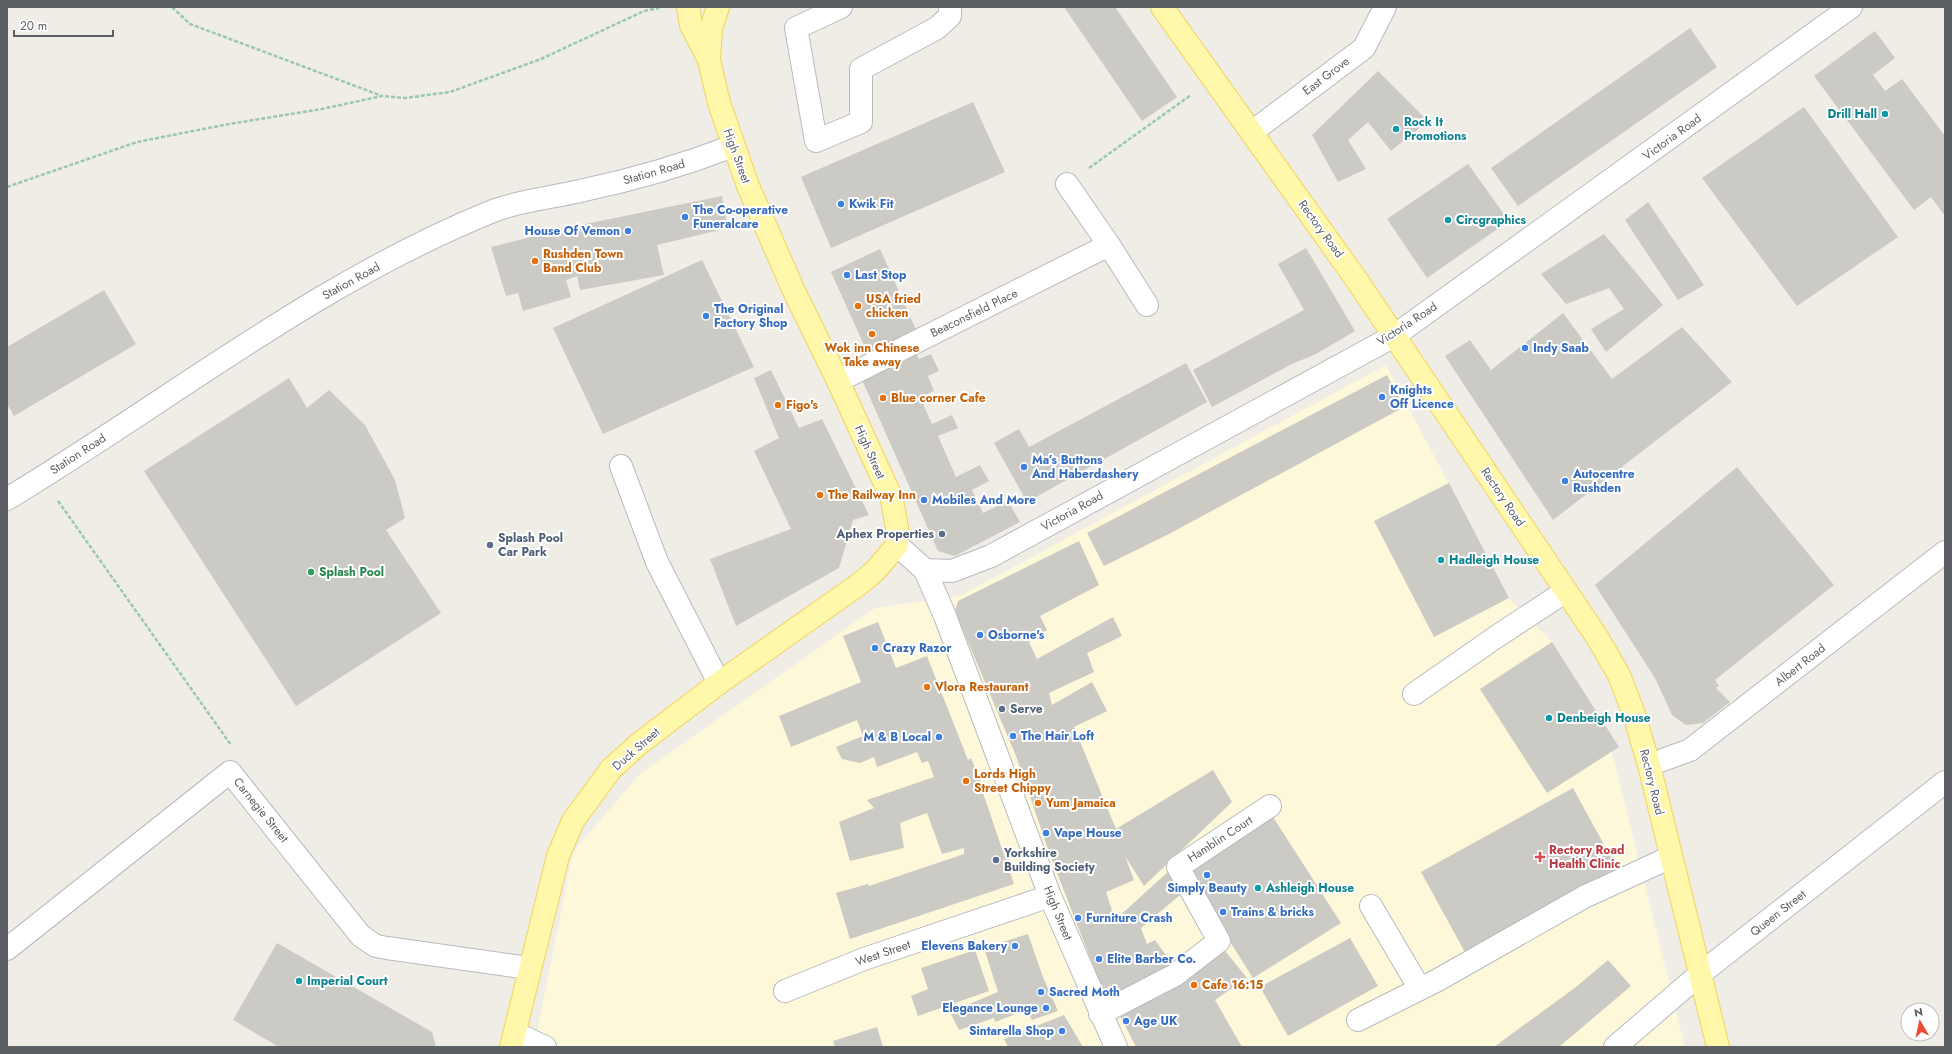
<svg xmlns="http://www.w3.org/2000/svg" width="1952" height="1054" viewBox="0 0 1952 1054" font-family="Jost,sans-serif">
<style>
.commercial{fill:#fef8da}
.building{fill:#cccac4}
.lines{fill:none;stroke-linecap:round;stroke-linejoin:round}
.minor-casing{stroke:#b7babf;stroke-width:24}
.major-casing{stroke:#f3d35a;stroke-width:24}
.path{stroke:#9ac8aa;stroke-width:2.5;stroke-dasharray:4 2;stroke-linecap:butt}
.minor{stroke:#fff;stroke-width:22}
.major{stroke:#fff7aa;stroke-width:22}
.culture-dot{fill:#0f9aa8;stroke:#fff;stroke-width:1.5}
.shop-dot{fill:#3f7fe0;stroke:#fff;stroke-width:1.5}
.food-dot{fill:#e8710a;stroke:#fff;stroke-width:1.5}
.service-dot{fill:#5c6f8a;stroke:#fff;stroke-width:1.5}
.leisure-dot{fill:#2e9e5b;stroke:#fff;stroke-width:1.5}
.health-dot{fill:#e0444e;stroke:#fff;stroke-width:1.5}
.labels{text-anchor:middle;stroke-width:4;stroke-linejoin:round;paint-order:stroke}
.street-label{font-size:12px;fill:#5c6065;stroke:#fff}
.culture-label{font-size:12px;font-weight:bold;fill:#0d838f;stroke:#fff;text-anchor:start}
.shop-label{font-size:12px;font-weight:bold;fill:#366cbe;stroke:#fff;text-anchor:start}
.food-label{font-size:12px;font-weight:bold;fill:#c56008;stroke:#fff;text-anchor:start}
.service-label{font-size:12px;font-weight:bold;fill:#4e5e75;stroke:#fff;text-anchor:start}
.leisure-label{font-size:12px;font-weight:bold;fill:#27864d;stroke:#fff;text-anchor:start}
.health-label{font-size:12px;font-weight:bold;fill:#be3a42;stroke:#fff;text-anchor:start}
</style>
<rect width="100%" height="100%" fill="#efede5"/>
<path class="commercial" d="M1386 365 1509 598 1552 642 1607 733 1685 1047H534L573 852 640 774 875 608 960 596Z"/>
<path class="building" d="M1064 7H1115L1177 97 1142 121Z
M1690 28 1717 67 1518 206 1491 168Z
M1875 31 1895 58 1873 75 1885 91 1902 79 1945 136V216L1931 197 1914 210 1814 76Z
M1378 71 1428 121 1391 151 1368 122 1348 140 1366 169 1338 182 1312 135Z
M973 102 1005 172 831 248 801 177Z
M1804 107 1898 237 1797 306 1702 178Z
M1468 164 1509 221 1427 278 1387 219Z
M722 196 728 228 657 245 664 275 580 290 577 276 566 280 571 297 523 311 518 293 506 296 491 247 566 228Z
M1648 202 1704 285 1678 300 1625 220Z
M1604 234 1663 305 1606 352 1591 329 1624 309 1609 288 1566 304 1541 274Z
M1306 248 1355 331 1316 354 1292 364 1212 407 1193 370 1304 310 1278 264Z
M880 249 917 332 868 354 831 272Z
M702 260 754 367 603 434 553 328Z
M104 290 136 344 14 416 7 404V347Z
M1563 313 1612 379 1682 327 1732 382 1553 520 1445 356 1470 340 1491 370Z
M914 348 919 359 931 354 939 371 928 376 934 391 920 397 932 424 952 415 958 428 938 436 956 477 980 465 989 481 972 490 983 513 1008 501 1020 522 955 556 938 551 859 373Z
M1186 363 1207 402 1027 502 994 443 1019 429 1029 447Z
M771 370 799 428 822 419 869 515 853 520 839 568 736 626 710 559 791 529 754 451 779 438 754 378Z
M1387 375 1404 407 1169 534 1104 566 1087 533Z
M289 378 307 408 329 390 365 425 395 480 405 518 386 530 441 613 296 706 144 471Z
M1737 467 1834 585 1715 680 1719 686 1716 688 1730 702 1703 723 1686 725 1672 715 1655 678 1595 585Z
M1449 483 1509 598 1434 637 1374 521Z
M1079 541 1099 585 1040 616 1047 630 1029 642 1037 659 1113 617 1122 636 1087 653 1094 672 1049 693 1052 705 1092 682 1107 711 1074 727 1116 829 1213 770 1232 802 1144 886 1125 856 1134 880 1106 892 1115 920 1170 870 1187 889 1141 928 1147 944 1155 940 1176 969 1109 1006 1050 855 1016 756 955 611 958 601Z
M878 622 896 668 927 656 968 760 971 758 983 787 981 788 983 793 1014 884 850 939 836 893 868 884 869 886 964 854V848L942 854 927 813 900 823 904 848 850 861 839 822 874 808 867 800 934 777 928 761 922 763 917 752 877 767 874 757 860 763 842 759 836 747 863 736 857 720 791 747 779 716 861 682 843 636Z
M1552 642 1619 747 1547 793 1480 689Z
M1573 788 1619 872 1467 956 1421 872Z
M1273 817 1341 923 1253 978 1186 872Z
M1028 934 1043 977 1058 1011 1032 1020 1026 1010 995 1022 994 1018 959 1030 950 1012 998 992 984 948Z
M1350 938 1378 986 1288 1036 1260 987Z
M277 943 432 1032 436 1047H279L233 1020Z
M1221 946 1247 978 1215 1000 1242 1047H1136L1116 1008Z
M975 950 989 991 918 1016 911 996 928 989 921 968Z
M1608 960 1631 986 1559 1047H1494L1576 987Z
M1064 1015 1083 1047H1008L1004 1039Z
M877 1027 883 1047H835L833 1041Z"/>
<g class="lines">
<defs>
<path id="minor" d="M841 7 796 28 816 141 861 122V69L937 28 950 16V7
M1252 132 1364 48 1385 7
M1067 184 1109 245 1147 305
M838 381 1109 245
M621 466 657 562 719 683
M7 499C168 402 317 282 493 211 521 200 551 198 580 191 632 180 684 165 733 146
M897 545 925 570 945 616 1050 896 1116 1047
M925 570 952 571 991 556 1394 336 1851 7
M1414 694 1496 637 1566 591
M1649 765 1690 750 1945 552
M1371 906 1420 989
M7 949 230 772 361 936 376 946 387 948 529 968
M785 991 864 959 1050 896
M1100 1014 1175 975 1219 941 1178 867 1270 806
M1358 1020 1436 981 1584 897 1671 857
M515 1033 545 1047
M1615 1047 1700 974 1945 782"/>
<path id="major" d="M1162 7 1356 279 1597 637 1619 675 1634 714 1649 765 1718 1047
M709 59 711 29 718 7
M511 1047 558 856 573 821 611 769 640 743 719 683 858 585 875 571 897 545V528L892 499 838 381 793 289 748 186 719 103 709 60 691 25 688 7"/>
</defs>
<use href="#minor" class="minor-casing"/>
<use href="#major" class="major-casing"/>
<path class="path" d="M172 7 190 24 382 96
M1089 168 1191 95
M7 187 137 142 229 124 322 109 382 96 405 98 450 92 541 59 644 11 659 8
M58 501 231 745"/>
<use href="#minor" class="minor"/>
<use href="#major" class="major"/>
</g>
<g class="culture-dot">
<circle cx="1885" cy="114" r="4"/>
<circle cx="1396" cy="129" r="4"/>
<circle cx="1448" cy="220" r="4"/>
<circle cx="1441" cy="560" r="4"/>
<circle cx="1549" cy="718" r="4"/>
<circle cx="1258" cy="888" r="4"/>
<circle cx="299" cy="981" r="4"/>
</g>
<g class="shop-dot">
<circle cx="841" cy="204" r="4"/>
<circle cx="685" cy="217" r="4"/>
<circle cx="628" cy="231" r="4"/>
<circle cx="847" cy="275" r="4"/>
<circle cx="706" cy="316" r="4"/>
<circle cx="1525" cy="348" r="4"/>
<circle cx="1382" cy="397" r="4"/>
<circle cx="1024" cy="467" r="4"/>
<circle cx="1565" cy="481" r="4"/>
<circle cx="924" cy="500" r="4"/>
<circle cx="980" cy="635" r="4"/>
<circle cx="875" cy="648" r="4"/>
<circle cx="1013" cy="736" r="4"/>
<circle cx="939" cy="737" r="4"/>
<circle cx="1046" cy="833" r="4"/>
<circle cx="1207" cy="875" r="4"/>
<circle cx="1223" cy="912" r="4"/>
<circle cx="1078" cy="918" r="4"/>
<circle cx="1015" cy="946" r="4"/>
<circle cx="1099" cy="959" r="4"/>
<circle cx="1041" cy="992" r="4"/>
<circle cx="1046" cy="1008" r="4"/>
<circle cx="1126" cy="1021" r="4"/>
<circle cx="1062" cy="1031" r="4"/>
</g>
<g class="food-dot">
<circle cx="535" cy="261" r="4"/>
<circle cx="858" cy="306" r="4"/>
<circle cx="872" cy="334" r="4"/>
<circle cx="883" cy="398" r="4"/>
<circle cx="778" cy="405" r="4"/>
<circle cx="820" cy="495" r="4"/>
<circle cx="927" cy="687" r="4"/>
<circle cx="966" cy="781" r="4"/>
<circle cx="1038" cy="803" r="4"/>
<circle cx="1194" cy="985" r="4"/>
</g>
<g class="service-dot">
<circle cx="942" cy="534" r="4"/>
<circle cx="490" cy="545" r="4"/>
<circle cx="1002" cy="709" r="4"/>
<circle cx="996" cy="860" r="4"/>
</g>
<circle class="leisure-dot" cx="311" cy="572" r="4"/>
<path class="health-dot" d="M1538 851h4v4h4v4h-4v4h-4v-4h-4v-4h4z"/>
<g class="labels">
<g class="street-label">
<text transform="translate(1326 76) rotate(-37)" y="4">East Grove</text>
<text transform="translate(1672 137) rotate(-36)" y="4">Victoria Road</text>
<text transform="translate(737 156) rotate(70)" y="4">High Street</text>
<text transform="translate(654 172) rotate(-16)" y="4">Station Road</text>
<text transform="translate(1321 229) rotate(54)" y="4">Rectory Road</text>
<text transform="translate(351 281) rotate(-29)" y="4">Station Road</text>
<text transform="translate(974 313) rotate(-26)" y="4">Beaconsfield Place</text>
<text transform="translate(1407 324) rotate(-33)" y="4">Victoria Road</text>
<text transform="translate(870 452) rotate(66)" y="4">High Street</text>
<text transform="translate(78 454) rotate(-33)" y="4">Station Road</text>
<text transform="translate(1503 497) rotate(56)" y="4">Rectory Road</text>
<text transform="translate(1072 511) rotate(-29)" y="4">Victoria Road</text>
<text transform="translate(1800 665) rotate(-38)" y="4">Albert Road</text>
<text transform="translate(636 749) rotate(-41)" y="4">Duck Street</text>
<text transform="translate(1652 782) rotate(76)" y="4">Rectory Road</text>
<text transform="translate(261 810) rotate(51)" y="4">Carnegie Street</text>
<text transform="translate(1220 839) rotate(-33)" y="4">Hamblin Court</text>
<text transform="translate(1058 913) rotate(68)" y="4">High Street</text>
<text transform="translate(1778 913) rotate(-38)" y="4">Queen Street</text>
<text transform="translate(883 953) rotate(-19)" y="4">West Street</text>
</g>
<g class="culture-label">
<text x="1877" y="118" text-anchor="end">Drill Hall</text>
<text x="1404" y="126">Rock It<tspan x="1404" dy="14">Promotions</tspan></text>
<text x="1456" y="224">Circgraphics</text>
<text x="1449" y="564">Hadleigh House</text>
<text x="1557" y="722">Denbeigh House</text>
<text x="1266" y="892">Ashleigh House</text>
<text x="307" y="985">Imperial Court</text>
</g>
<g class="shop-label">
<text x="849" y="208">Kwik Fit</text>
<text x="693" y="214">The Co-operative<tspan x="693" dy="14">Funeralcare</tspan></text>
<text x="620" y="235" text-anchor="end">House Of Vemon</text>
<text x="855" y="279">Last Stop</text>
<text x="714" y="313">The Original<tspan x="714" dy="14">Factory Shop</tspan></text>
<text x="1533" y="352">Indy Saab</text>
<text x="1390" y="394">Knights<tspan x="1390" dy="14">Off Licence</tspan></text>
<text x="1032" y="464">Ma’s Buttons<tspan x="1032" dy="14">And Haberdashery</tspan></text>
<text x="1573" y="478">Autocentre<tspan x="1573" dy="14">Rushden</tspan></text>
<text x="932" y="504">Mobiles And More</text>
<text x="988" y="639">Osborne's</text>
<text x="883" y="652">Crazy Razor</text>
<text x="1021" y="740">The Hair Loft</text>
<text x="931" y="741" text-anchor="end">M &amp; B Local</text>
<text x="1054" y="837">Vape House</text>
<text x="1207" y="892" text-anchor="middle">Simply Beauty</text>
<text x="1231" y="916">Trains &amp; bricks</text>
<text x="1086" y="922">Furniture Crash</text>
<text x="1007" y="950" text-anchor="end">Elevens Bakery</text>
<text x="1107" y="963">Elite Barber Co.</text>
<text x="1049" y="996">Sacred Moth</text>
<text x="1038" y="1012" text-anchor="end">Elegance Lounge</text>
<text x="1134" y="1025">Age UK</text>
<text x="1054" y="1035" text-anchor="end">Sintarella Shop</text>
</g>
<g class="food-label">
<text x="543" y="258">Rushden Town<tspan x="543" dy="14">Band Club</tspan></text>
<text x="866" y="303">USA fried<tspan x="866" dy="14">chicken</tspan></text>
<text x="872" y="352" text-anchor="middle">Wok inn Chinese<tspan x="872" dy="14">Take away</tspan></text>
<text x="891" y="402">Blue corner Cafe</text>
<text x="786" y="409">Figo's</text>
<text x="828" y="499">The Railway Inn</text>
<text x="935" y="691">Vlora Restaurant</text>
<text x="974" y="778">Lords High<tspan x="974" dy="14">Street Chippy</tspan></text>
<text x="1046" y="807">Yum Jamaica</text>
<text x="1202" y="989">Cafe 16:15</text>
</g>
<g class="service-label">
<text x="934" y="538" text-anchor="end">Aphex Properties</text>
<text x="498" y="542">Splash Pool<tspan x="498" dy="14">Car Park</tspan></text>
<text x="1010" y="713">Serve</text>
<text x="1004" y="857">Yorkshire<tspan x="1004" dy="14">Building Society</tspan></text>
</g>
<g class="leisure-label">
<text x="319" y="576">Splash Pool</text>
</g>
<g class="health-label">
<text x="1549" y="854">Rectory Road<tspan x="1549" dy="14">Health Clinic</tspan></text>
</g>
</g>
<rect width="1952" height="1054" fill="none" stroke="#5c6065" stroke-width="16"/>
<g transform="translate(1920 1022) rotate(351)"><circle r="19" fill="#ffffff" stroke="#bebfc1"/>
<path d="M0-3L7 15L0 10L-7 15Z" fill="#eb4b2e"/>
<text y="-6" font-size="11" font-weight="bold" text-anchor="middle" fill="#5c6065">N</text>
</g>
<path d="M14 30v6h99v-6" fill="none" stroke="#5c6065" stroke-width="2"/>
<text x="20" y="30" font-size="12" fill="#5c6065" stroke="#ffffff" stroke-width="3" paint-order="stroke">20 m</text>
</svg>
